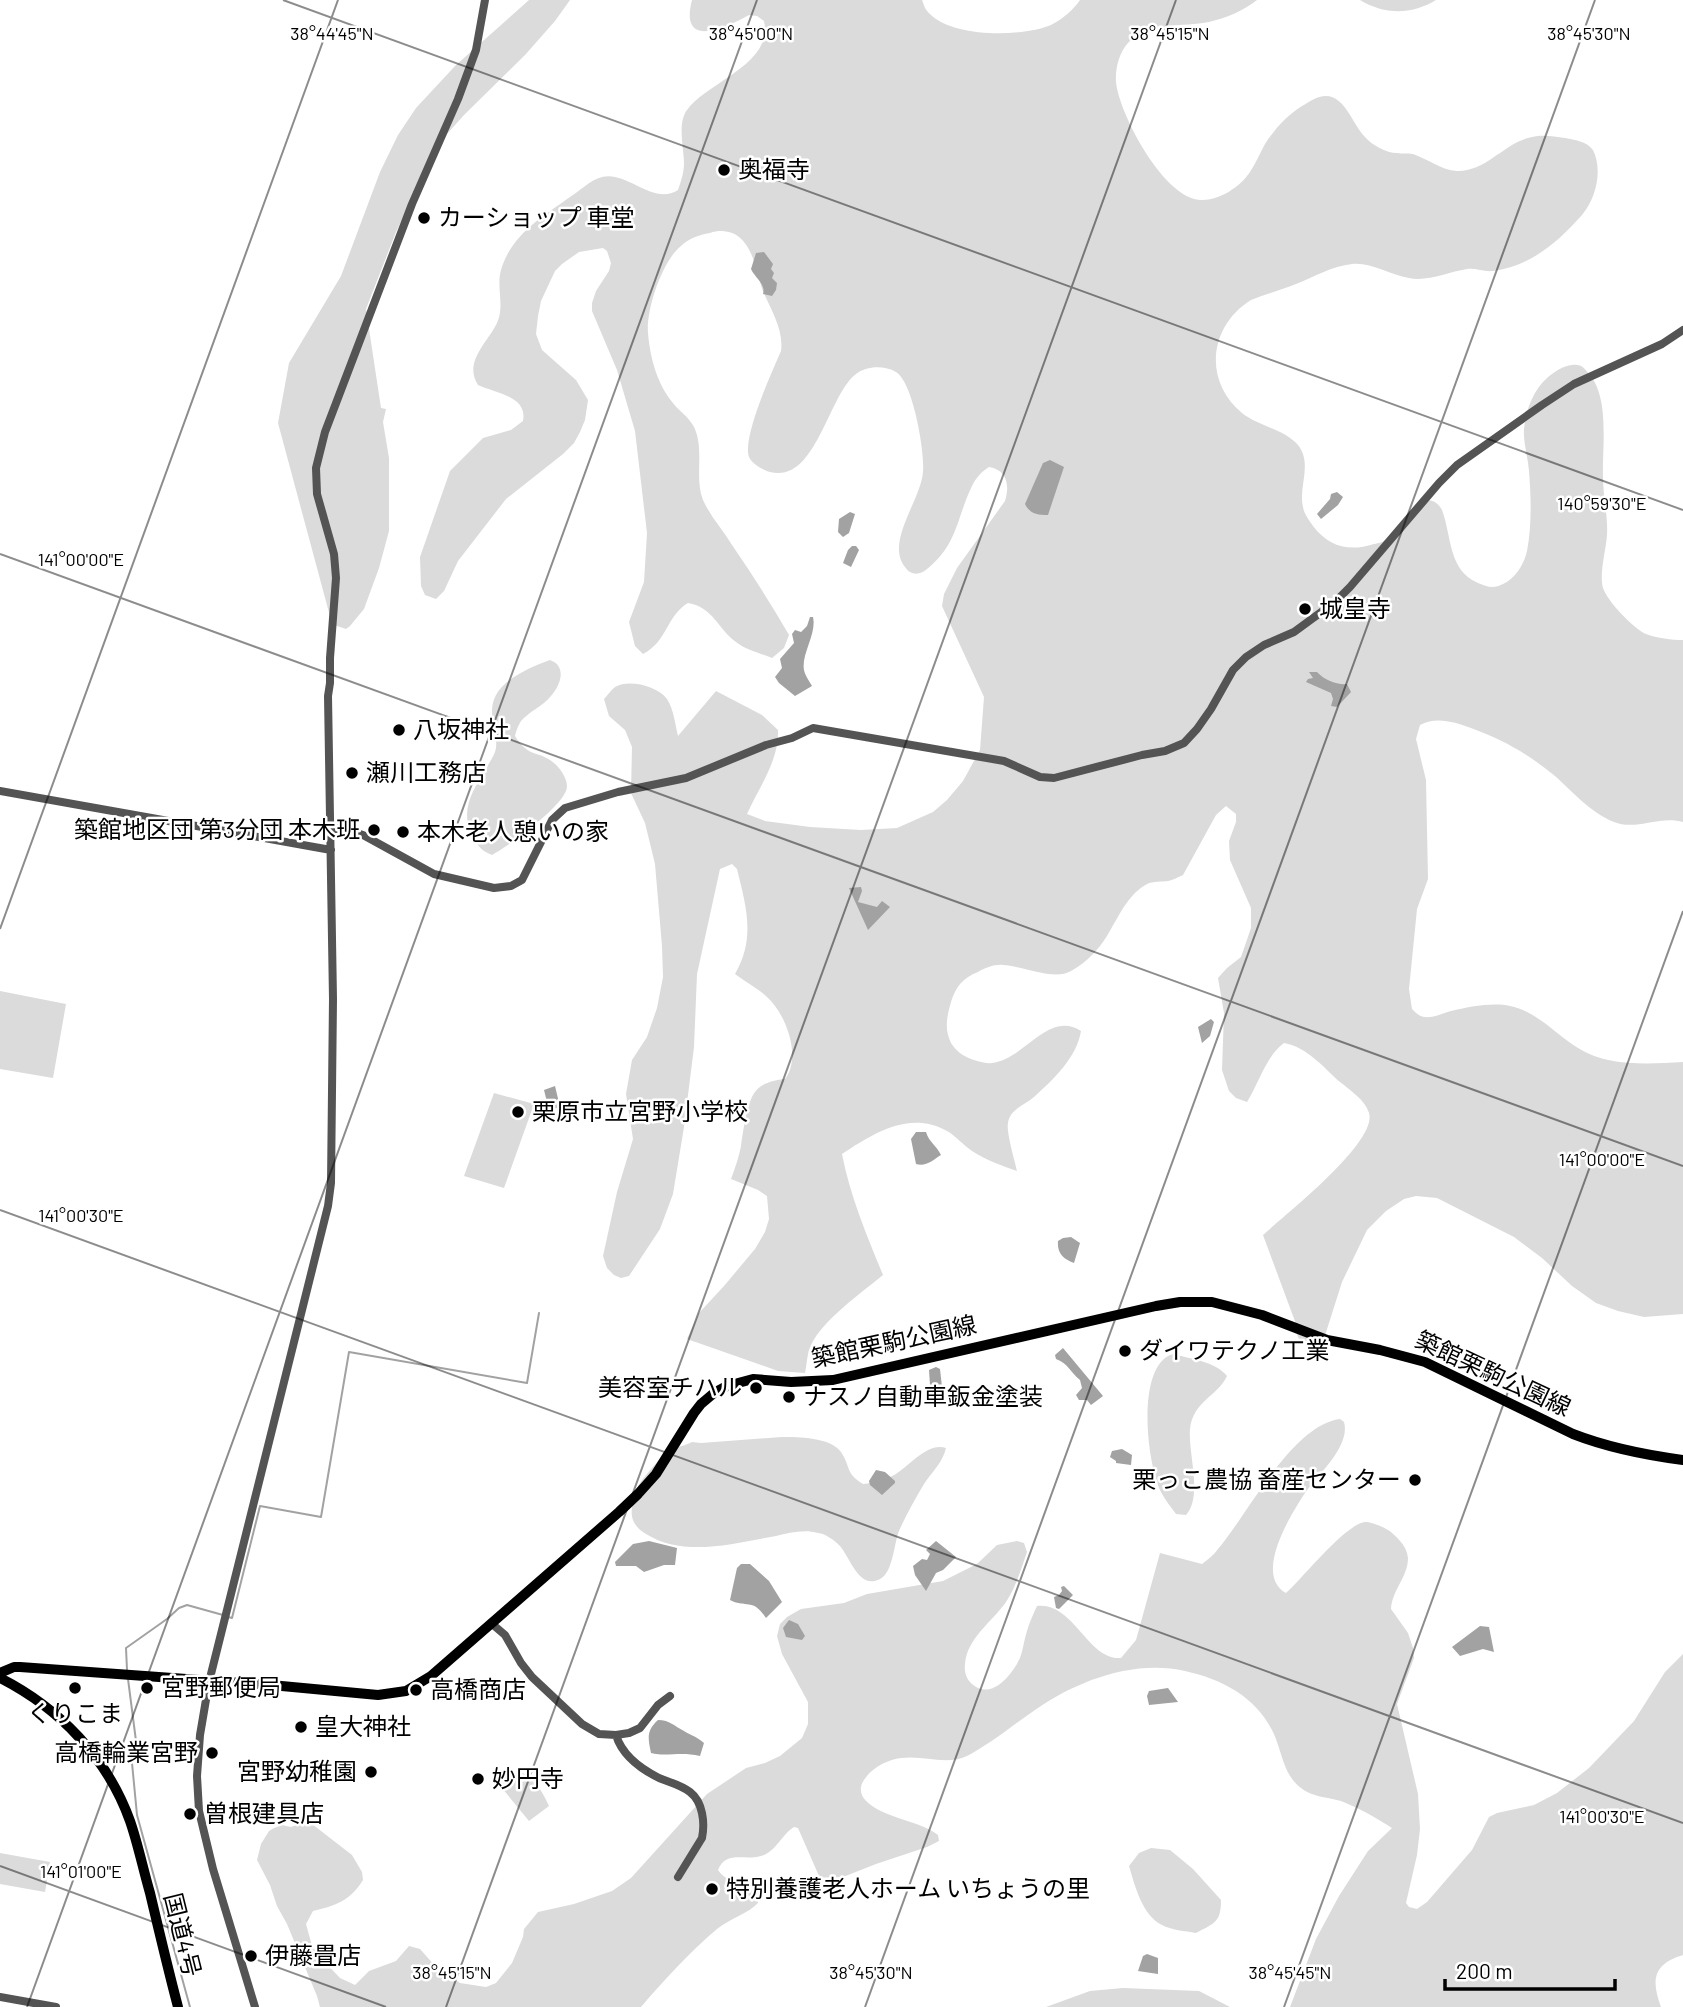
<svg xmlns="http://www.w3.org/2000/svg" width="1683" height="2007" viewBox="0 0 1683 2007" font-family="Barlow,'Noto Sans JP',sans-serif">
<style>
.green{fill:#dbdbdb}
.water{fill:#a2a2a2}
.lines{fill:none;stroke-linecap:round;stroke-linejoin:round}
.stream{stroke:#a2a2a2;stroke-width:2}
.minor{stroke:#545454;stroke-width:8}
.major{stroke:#000;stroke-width:10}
.highway{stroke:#000;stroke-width:10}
.ticks{fill:none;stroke:#000;stroke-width:2;stroke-opacity:0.45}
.poi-dot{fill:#000;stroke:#fff;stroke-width:2.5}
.labels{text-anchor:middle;stroke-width:5;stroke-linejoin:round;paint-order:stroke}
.poi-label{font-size:24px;fill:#000;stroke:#fff;text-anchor:start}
.street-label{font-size:24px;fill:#000;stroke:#fff}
.ticks-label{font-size:18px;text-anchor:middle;fill:#000;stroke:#fff;stroke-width:5;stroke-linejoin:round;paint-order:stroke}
</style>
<rect width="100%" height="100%" fill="#fff"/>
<path class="green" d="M529 0H570L555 21 525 55 464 115 447 134 424 172 396 232 366 309 381 408 386 409 383 422 389 458V531L379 568 364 609 350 626 346 629 337 626 331 620 278 423 289 363 341 276 380 172 398 135 416 108 456 65Z
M692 0H922C924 5 925 10 930 14 953 38 1023 37 1051 25 1063 19 1073 10 1080 0H1257C1243 11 1226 18 1209 22 1184 27 1147 22 1128 43 1119 53 1115 69 1116 82 1119 114 1165 201 1202 200 1220 200 1240 187 1250 172 1256 163 1260 153 1265 144 1275 129 1286 116 1302 106 1309 102 1317 96 1326 96 1345 96 1353 125 1365 137 1372 145 1386 153 1397 153 1402 154 1407 153 1413 154 1428 159 1441 170 1457 171 1485 172 1503 145 1528 138 1541 134 1552 136 1565 138 1575 140 1586 141 1593 150 1603 170 1596 199 1582 215 1558 242 1531 266 1493 271 1484 272 1476 268 1467 269 1448 272 1427 282 1409 278 1390 275 1371 262 1352 264 1332 266 1314 277 1296 284 1281 290 1266 294 1251 300 1209 326 1203 381 1242 413 1258 426 1284 429 1298 445 1313 464 1298 487 1303 507 1304 514 1309 520 1313 526 1329 547 1349 552 1374 544 1375 544 1383 542 1384 541 1395 534 1416 510 1426 500 1434 500 1439 504 1442 510 1452 537 1448 570 1478 583 1487 587 1494 589 1503 584 1516 578 1524 564 1527 551 1532 525 1531 497 1529 471 1528 457 1523 442 1524 429 1526 408 1535 386 1552 374 1559 369 1568 364 1577 365 1582 365 1586 370 1589 374 1610 398 1602 446 1603 477 1603 496 1608 516 1607 535 1606 550 1599 574 1603 588 1608 602 1633 628 1646 634 1657 638 1672 640 1683 640V822C1660 815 1636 831 1614 822 1591 813 1573 792 1555 776 1528 754 1504 740 1471 728 1455 722 1436 716 1420 725L1416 739 1426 780 1428 879 1417 909 1409 989 1412 1009C1416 1013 1420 1017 1425 1017 1434 1018 1443 1013 1451 1011 1469 1007 1492 1002 1510 1006 1538 1012 1555 1034 1578 1048 1608 1067 1649 1064 1683 1062V1314L1644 1317 1618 1311 1596 1303 1572 1286 1542 1258 1514 1237 1437 1198 1416 1196 1404 1199 1386 1211 1367 1230 1342 1282 1322 1345 1317 1349 1300 1342 1297 1334 1296 1324 1263 1235C1285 1215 1378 1142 1369 1113 1365 1100 1350 1090 1340 1082 1323 1067 1307 1047 1284 1043 1266 1056 1259 1083 1247 1102L1236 1098 1229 1091 1222 1070 1224 1013 1218 978 1227 968 1241 957 1251 928V908L1230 860 1229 841 1236 822V814L1226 806 1216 815 1183 875C1178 877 1173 880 1168 881 1162 882 1153 881 1147 884 1129 894 1121 912 1111 929 1102 946 1088 962 1071 971 1054 981 1023 966 1003 965 995 964 985 968 978 972 963 978 956 986 951 1002 947 1016 944 1029 951 1043 956 1051 963 1056 971 1059 978 1061 985 1064 992 1063 1024 1060 1048 1010 1081 1031 1077 1057 1053 1080 1034 1097 1025 1105 1010 1109 1008 1123 1006 1132 1015 1161 1017 1171 1002 1166 986 1160 972 1151 963 1145 956 1136 947 1131 909 1110 873 1134 842 1154 850 1196 867 1236 883 1275 861 1293 823 1320 811 1345 807 1353 807 1364 805 1373L778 1371 687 1339 699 1313 724 1286 755 1249 765 1232 769 1219 767 1196 758 1190 731 1179C735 1168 739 1157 741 1146 743 1132 747 1102 755 1092 761 1083 775 1080 785 1079 802 1057 786 1014 767 997 758 988 745 982 735 974 756 938 746 906 737 869L732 864 720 869 697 974 694 1047 684 1127 673 1194 660 1229 629 1276 621 1278 614 1275 607 1268 603 1256 617 1192 633 1139 626 1094 632 1060 647 1037 657 1008 663 977 662 946 655 864 645 823 631 793 632 747 625 730 609 716 604 699C607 696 611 690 615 687 629 679 657 686 667 699 674 710 675 724 678 736L716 691 762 715 778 730C779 761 759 787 747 814L765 821 810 827 861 830 897 828 933 812 947 800 963 781 980 750 984 697 942 606 944 594 957 568 1005 501C1010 485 1007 470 989 467 981 472 976 478 972 486 956 519 958 544 927 569 920 575 911 576 905 567 885 542 921 500 923 472 925 452 913 382 896 372 884 365 866 366 856 374 828 395 816 484 770 472 763 470 752 464 749 457 742 437 772 372 781 351 784 330 771 310 763 291 757 276 755 255 744 242 735 231 722 229 710 233 699 235 689 238 681 246 662 261 646 310 648 333 650 357 657 384 673 403 679 411 689 417 694 427 705 450 694 477 703 500 710 516 723 530 732 545 752 574 771 604 789 635L784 648 772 658C760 653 746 650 736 642 718 629 713 607 688 603 666 616 668 641 643 654L635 646 629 622 644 582 647 533 635 431 617 370 592 311V303L596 291 609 271 611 263 607 251 603 248 579 252 562 264 555 271 541 301 538 316 536 334 542 350 576 380 588 400 585 420 580 432 574 443 563 454 506 499 458 561 444 591 436 599 425 595 421 586 420 557 450 471 483 438 511 430 523 421C528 396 495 393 478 385 463 362 488 342 497 323 505 306 496 287 501 270 511 235 542 217 570 197 580 191 590 180 602 177 628 171 653 206 678 190 681 181 684 173 684 163 684 148 677 123 687 110 707 82 774 64 764 21L757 16 749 15C725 28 679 50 692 0Z
M1360 0H1436C1411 15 1385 15 1360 0Z
M550 660C567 666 561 685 551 696 543 706 530 711 521 721 518 726 516 731 515 736 529 759 539 750 554 763 561 769 570 782 566 791 558 810 510 845 492 855 481 851 476 844 471 833 460 809 474 788 487 767 490 761 495 755 496 748 498 728 486 714 496 695 505 678 533 666 550 660Z
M0 991 66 1004 53 1078 0 1069Z
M494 1093 534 1104 504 1188 464 1176Z
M1173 1354C1190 1359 1215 1361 1227 1376 1218 1396 1193 1401 1190 1429 1188 1454 1203 1496 1186 1515L1176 1514C1171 1507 1165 1500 1161 1492 1147 1465 1135 1365 1173 1354Z
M1340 1419 1344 1422C1351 1447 1316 1476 1303 1496 1289 1518 1254 1575 1286 1593 1302 1579 1347 1522 1366 1522 1372 1522 1386 1528 1391 1532 1399 1539 1407 1547 1408 1558 1408 1577 1392 1590 1391 1609L1408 1633 1413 1648 1414 1658 1397 1704 1418 1794 1420 1829 1417 1855 1406 1903 1409 1907 1417 1909 1427 1902 1472 1850 1489 1817 1497 1813 1534 1805 1557 1793 1589 1768 1634 1721 1665 1672 1683 1654V1955C1653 1964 1651 1980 1661 2007H1290L1316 1939 1339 1896 1368 1851 1392 1828C1375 1817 1359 1808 1341 1801 1327 1797 1312 1797 1301 1788 1286 1777 1283 1759 1277 1742 1263 1701 1226 1680 1185 1671 1134 1659 1076 1681 1035 1710 1013 1725 993 1742 969 1755 939 1771 908 1743 873 1770 868 1774 862 1781 861 1787 857 1810 909 1820 924 1827 929 1829 934 1832 938 1835L939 1841 927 1847 876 1864 843 1877 825 1878 819 1876 798 1828 794 1827C782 1834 776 1852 761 1856 744 1861 726 1850 718 1870 728 1886 756 1882 758 1903 749 1913 729 1919 717 1929 691 1951 663 1981 641 2007H320L317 1996 287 1924 277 1906 270 1885 257 1860 261 1844 269 1831 274 1828 282 1825 291 1827 299 1824H312L352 1855 362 1872 363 1880C350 1901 335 1906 313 1911L306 1924 312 1946 321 1958 340 1978 355 1985 369 1971 396 1961 409 1946 420 1949 436 1967 460 1983 486 1987 496 1983 512 1963 523 1937 524 1929 538 1912 574 1904 612 1891 631 1878 707 1794 746 1768 765 1763 780 1756 802 1738 808 1724V1702L782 1654 777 1636 780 1624 787 1617 801 1609 844 1603 867 1594 943 1581 977 1564 997 1545 1017 1541 1024 1543 1027 1552C1021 1569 1016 1587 1006 1602 992 1622 967 1638 965 1664 964 1671 966 1679 972 1684 991 1701 1012 1675 1020 1658 1023 1650 1024 1640 1027 1631 1029 1623 1033 1615 1037 1606 1074 1602 1088 1661 1121 1658L1136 1640 1160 1553 1202 1564C1208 1559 1214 1555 1218 1549 1248 1514 1292 1425 1340 1419Z
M782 1437C798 1437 830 1437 841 1452 851 1467 845 1473 863 1484 875 1483 886 1480 896 1474 910 1465 928 1442 946 1448 943 1462 932 1472 924 1484 915 1499 906 1515 899 1531 894 1543 893 1573 880 1579 859 1590 851 1559 840 1546 834 1540 826 1534 818 1533 804 1529 789 1533 776 1536 735 1543 684 1558 646 1534 636 1528 630 1520 632 1508 633 1500 635 1490 640 1483 645 1476 665 1451 672 1449 679 1446 685 1446 692 1442L701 1443Z
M512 1769 516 1774 521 1772C536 1780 542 1791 549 1806L529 1821 497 1782Z
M1151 1848 1170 1850 1193 1869 1221 1900C1221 1922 1215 1923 1196 1933 1185 1931 1171 1930 1162 1925 1142 1915 1135 1886 1129 1866L1139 1853Z
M0 1853 50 1862 45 1892 0 1884Z
M1123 1988 1199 1991 1230 2007H1046L1090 1991Z"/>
<path class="water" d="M764 252 773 264 771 269 774 273 772 278 777 283 776 290 772 296 763 294C766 284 755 278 751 269L756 253Z
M1050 460 1064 467 1048 515C1037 515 1030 514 1025 504L1043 463Z
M1337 492 1343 497 1338 505 1321 519 1317 514 1330 499 1331 494Z
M850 512 855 514 849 533 843 537 838 532 839 519Z
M852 546H856L859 550 851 567 843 563 848 550Z
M810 617H813C817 634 801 654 804 670 805 675 809 681 812 686L795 696 779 683 775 677 782 668 780 659 794 643 792 634 795 630 801 632 807 626Z
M1309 672H1317C1324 680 1337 685 1347 684L1351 692 1337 707 1331 706 1333 699 1331 693 1306 682 1308 679 1313 678Z
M861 887 862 891 858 902 877 907 882 901 890 907 868 930 849 888Z
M1211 1019 1214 1022 1210 1036 1202 1043 1198 1027Z
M555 1086 560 1107 549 1110 544 1090Z
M916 1132H926C929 1142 936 1145 941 1155 933 1160 926 1167 916 1164L911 1139Z
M1071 1237 1080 1243 1074 1263C1063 1259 1057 1253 1058 1241L1063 1238Z
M1063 1348 1103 1396 1091 1405 1087 1400H1079L1076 1395 1082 1388 1080 1380C1070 1372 1069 1364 1056 1359L1055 1355Z
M936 1367 940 1369 942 1387 933 1388 930 1385 929 1370Z
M1122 1449 1132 1455 1131 1465 1116 1463V1461L1110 1457 1112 1451Z
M876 1470 885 1472 895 1481V1483L882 1495 870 1485 869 1481Z
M649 1541 677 1548 675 1565H664L644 1572 636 1566H616L615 1562 633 1544Z
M936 1541 956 1557 943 1570 936 1573 926 1591 915 1575 913 1566 922 1559 927 1560 930 1554 926 1550Z
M741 1564H750L769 1581 782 1602 766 1618C752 1597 748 1609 730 1600L737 1568Z
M1064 1586 1073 1595 1059 1609 1056 1608 1054 1597 1059 1595 1062 1591 1061 1587Z
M789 1620 798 1624 805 1636 802 1640 786 1637 783 1628Z
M1480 1626 1489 1627 1494 1652 1483 1649 1460 1656 1452 1647Z
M1168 1688 1178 1702 1149 1705 1147 1696 1149 1691Z
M658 1720C670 1720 674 1726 684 1731 692 1736 696 1736 704 1743L700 1756C680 1751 668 1757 651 1753 648 1738 646 1731 658 1720Z
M1147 1954 1158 1958V1974L1138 1971 1143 1956Z"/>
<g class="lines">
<path class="stream" d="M228 1617 232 1618 260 1506 321 1517 349 1352 527 1383 539 1313
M127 1670 126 1648 167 1619 179 1608 187 1605 223 1615
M128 1679 136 1741 132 1763 137 1815 190 2007"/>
<path class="minor" d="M0 791 331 850
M330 830 342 828 363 835 434 874 494 888 511 886 522 880 552 820 565 808 618 792 686 778 766 745 792 738 813 728 1004 761 1040 777 1054 778 1142 755 1165 751 1184 743 1197 729 1211 709 1233 670 1246 657 1264 645 1294 632 1335 602 1350 587 1439 483 1457 465 1542 405 1574 384 1662 344 1683 330
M491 1623 505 1635 521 1663 532 1677 582 1724 599 1734 616 1735 629 1733 640 1728 658 1705 670 1696
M616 1735C622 1755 641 1769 659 1778 669 1782 681 1785 690 1792 703 1802 705 1823 702 1838L678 1877
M0 1997 56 2007
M255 2007 213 1869 199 1811 197 1776 200 1735 209 1682 328 1206 331 1183 333 999 328 696 330 683V658L336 578 334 554 317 494 316 468 325 432 412 204 458 99 476 50 485 0"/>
<path class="major" d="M0 1673 14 1667H20L271 1685 378 1695 406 1691 431 1676 619 1512 638 1494 656 1474 694 1413 701 1404 714 1393 727 1386 753 1379 791 1382 833 1380 1156 1306 1180 1302H1212L1262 1315 1327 1340 1380 1350 1425 1362 1573 1434C1609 1448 1645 1455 1683 1460"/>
<path class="highway" d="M0 1678C59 1708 107 1757 130 1821 138 1844 143 1869 150 1893 159 1931 168 1969 178 2007"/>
</g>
<path class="ticks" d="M283 0 1683 510M0 554 1683 1166M0 929 338 0M0 1210 1683 1823M0 1866 386 2007M27 2007 757 0M446 2007 1176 0M865 2007 1595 0M1284 2007 1683 911"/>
<g class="poi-dot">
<circle cx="724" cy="170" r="7"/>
<circle cx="424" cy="218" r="7"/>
<circle cx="1305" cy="609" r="7"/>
<circle cx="399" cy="730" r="7"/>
<circle cx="352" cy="773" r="7"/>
<circle cx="374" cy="830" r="7"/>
<circle cx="403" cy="832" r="7"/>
<circle cx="518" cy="1112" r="7"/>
<circle cx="1125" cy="1351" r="7"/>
<circle cx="756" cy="1388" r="7"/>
<circle cx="789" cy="1397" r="7"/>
<circle cx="1415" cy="1480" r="7"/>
<circle cx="75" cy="1688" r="7"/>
<circle cx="147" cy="1688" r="7"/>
<circle cx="416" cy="1690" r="7"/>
<circle cx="301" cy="1727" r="7"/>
<circle cx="212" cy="1753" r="7"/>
<circle cx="371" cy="1772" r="7"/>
<circle cx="478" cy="1779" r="7"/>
<circle cx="190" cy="1814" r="7"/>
<circle cx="712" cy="1889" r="7"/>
<circle cx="251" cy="1956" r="7"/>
</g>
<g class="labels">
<g class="poi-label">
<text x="738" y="178">奥福寺</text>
<text x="438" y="226">カーショップ 車堂</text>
<text x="1319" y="617">城皇寺</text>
<text x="413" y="738">八坂神社</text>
<text x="366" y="781">瀬川工務店</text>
<text x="360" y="838" text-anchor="end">築館地区団 第3分団 本木班</text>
<text x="417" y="840">本木老人憩いの家</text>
<text x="532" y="1120">栗原市立宮野小学校</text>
<text x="1139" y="1359">ダイワテクノ工業</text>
<text x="742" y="1396" text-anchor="end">美容室チハル</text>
<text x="803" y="1405">ナスノ自動車鈑金塗装</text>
<text x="1401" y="1488" text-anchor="end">栗っこ農協 畜産センター</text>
<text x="161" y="1696">宮野郵便局</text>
<text x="430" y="1698">高橋商店</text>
<text x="75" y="1722" text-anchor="middle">くりこま</text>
<text x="315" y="1735">皇大神社</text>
<text x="198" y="1761" text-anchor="end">高橋輪業宮野</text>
<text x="357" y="1780" text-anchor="end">宮野幼稚園</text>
<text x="492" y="1787">妙円寺</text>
<text x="204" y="1822">曽根建具店</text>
<text x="726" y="1897">特別養護老人ホーム いちょうの里</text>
<text x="265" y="1964">伊藤畳店</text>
</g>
<g class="street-label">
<text transform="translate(894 1342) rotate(-12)" y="8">築館栗駒公園線</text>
<text transform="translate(1493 1374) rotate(25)" y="8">築館栗駒公園線</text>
<text transform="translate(182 1935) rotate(76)" y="8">国道4号</text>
</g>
</g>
<g class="ticks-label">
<text x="332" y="40">38°44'45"N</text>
<text x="751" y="40">38°45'00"N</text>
<text x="1170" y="40">38°45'15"N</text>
<text x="1589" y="40">38°45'30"N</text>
<text x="1602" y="510">140°59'30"E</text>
<text x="81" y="566">141°00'00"E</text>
<text x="1602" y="1166">141°00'00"E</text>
<text x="81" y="1222">141°00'30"E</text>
<text x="1602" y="1823">141°00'30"E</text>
<text x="81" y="1878">141°01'00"E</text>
<text x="452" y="1979">38°45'15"N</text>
<text x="871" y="1979">38°45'30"N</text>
<text x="1290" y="1979">38°45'45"N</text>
</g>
<path d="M1445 1979v10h170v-10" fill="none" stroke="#000000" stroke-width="3.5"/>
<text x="1456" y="1979" font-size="21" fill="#000000" stroke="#ffffff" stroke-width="5" paint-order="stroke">200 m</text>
</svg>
